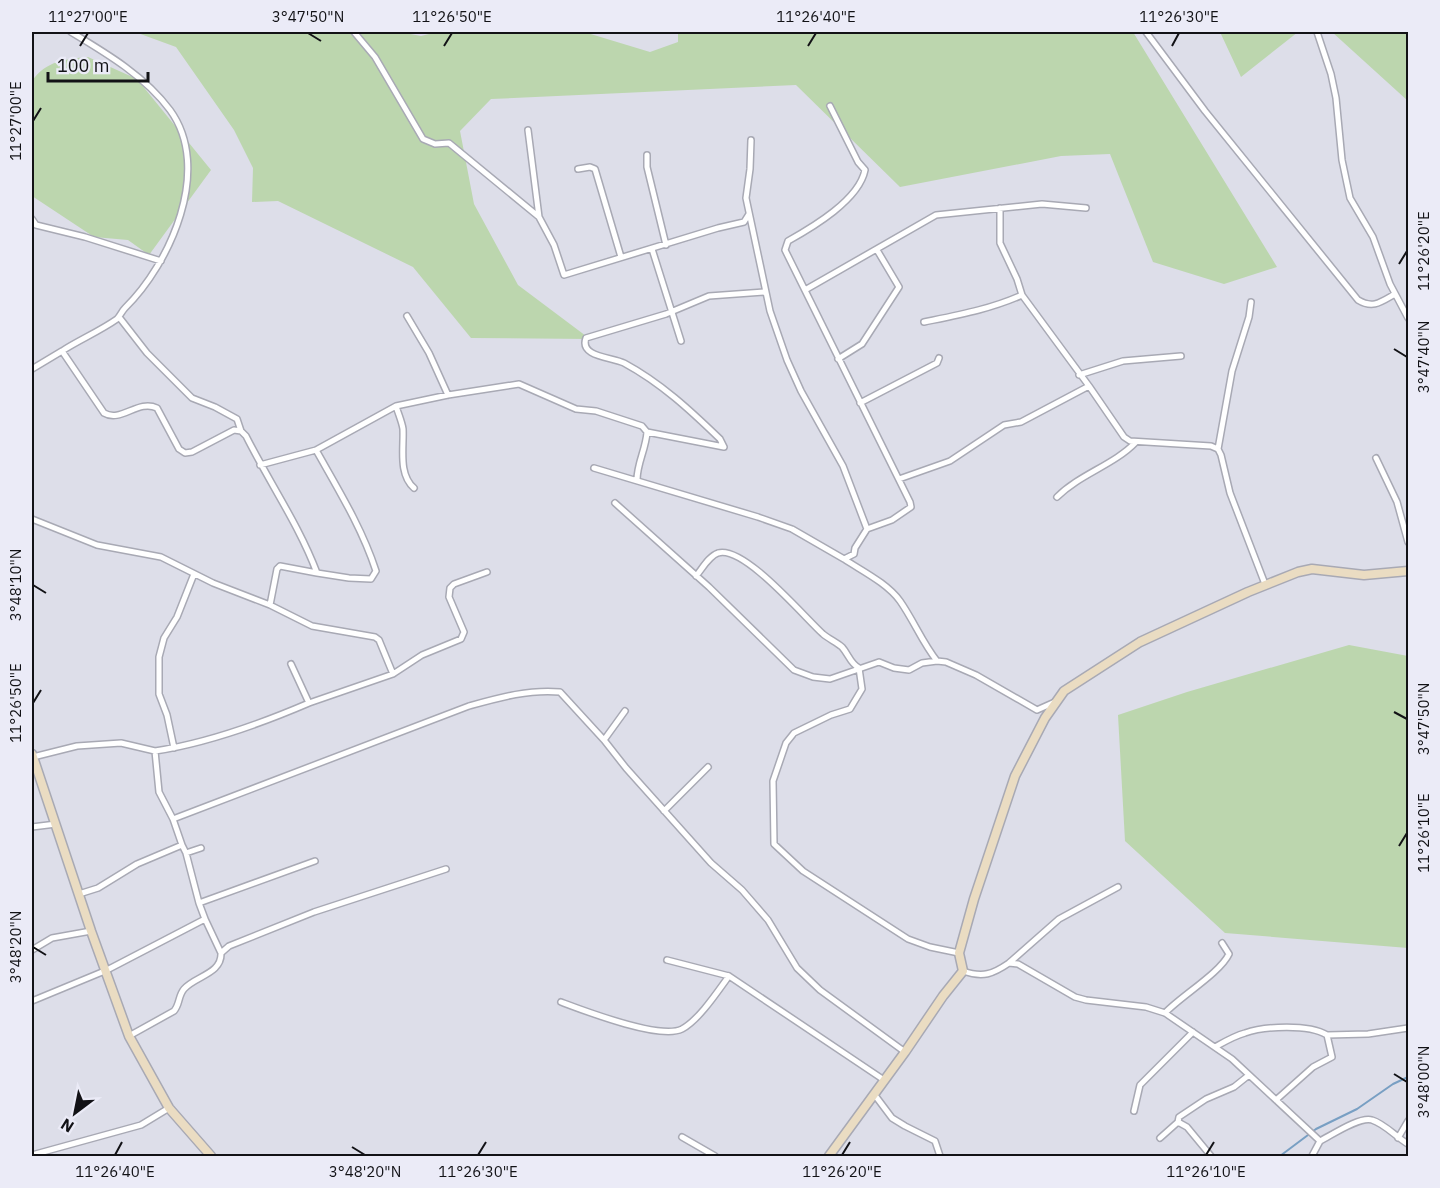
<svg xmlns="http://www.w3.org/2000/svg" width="1440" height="1188" viewBox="0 0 1440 1188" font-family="'IBM Plex Sans',sans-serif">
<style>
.green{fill:#bcd6ae}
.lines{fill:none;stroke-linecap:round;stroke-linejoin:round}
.stream{stroke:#789fc3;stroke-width:2}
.street-casing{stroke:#a8a9b4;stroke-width:8}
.secondary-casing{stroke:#a8a9b4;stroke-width:11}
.street{stroke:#fff;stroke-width:5}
.secondary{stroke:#eadcc2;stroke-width:8}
.ticks{fill:none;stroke:#121216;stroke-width:2}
.neatline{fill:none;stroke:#121216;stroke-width:2}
.ticks-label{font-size:15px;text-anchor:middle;fill:#121216}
</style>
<rect width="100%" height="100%" fill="#dddee9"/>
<path class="green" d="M135 32H400L421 36 437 32H584L650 52 678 42V32H1133L1277 267 1224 284 1153 262 1110 154 1061 156 900 187 796 85 491 99 460 131 474 204 518 285 590 339 471 338 413 267 278 201 252 202 253 168 234 130 176 47Z
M1220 32H1298L1241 77Z
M1332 32H1408V101Z
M88 57 137 79 211 170 149 255 128 240 94 237 32 196V81C46 61 65 59 88 57Z
M1349 645 1408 656V948L1225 933 1125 841 1118 715 1187 692Z"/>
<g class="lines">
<path class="stream" d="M1280 1156 1316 1129 1357 1109 1393 1084 1408 1077"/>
<defs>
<path id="street" d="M354 32 375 57 423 139 435 144 449 143 539 217 554 245 564 275 718 228 744 222 749 214
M1146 32 1205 111 1358 300C1373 309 1381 302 1395 294
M1317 32 1331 74 1336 98 1342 160 1350 198 1373 237 1390 284 1408 318
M830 106 858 162 865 170C859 200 813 227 788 241L785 250 910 502 911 507 892 520 867 529
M528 130 539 217
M751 140 750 169 746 198 770 311 787 360 801 391 843 466 867 529 855 548 854 554 844 559C862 571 887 583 900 601 914 621 922 642 937 661
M647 155V167L666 245
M578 169 590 167 595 169 621 257
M1000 208V243L1017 279 1022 295 1089 386
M32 219 36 225 85 237 161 261
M652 249 681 341
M805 290 936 215 1042 204 1086 208
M407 316 429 353 448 395
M119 317 147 353 192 398 215 407 237 419 241 431
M924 322C958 315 991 309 1022 295
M62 351C79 340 100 331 117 319 120 316 122 311 125 308 170 264 213 169 170 110 145 76 106 53 71 32
M838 359 862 344 899 287 877 250
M32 369 62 351 104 413C121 423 138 399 157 408L179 449 185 453 192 452 234 430 241 431 246 436C269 482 299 525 317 573L349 578 371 579 376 571C362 528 338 489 316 450L396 406 448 395 519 384 576 409 596 411 642 426 647 432 724 447 720 439C690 410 661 383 624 363 612 357 579 357 586 338L666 314 709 296 765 292
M1079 375 1123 361 1181 356
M860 403 937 363 939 358
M396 406C398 413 402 422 403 429 404 448 398 474 414 488
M1218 449 1232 371 1249 317 1251 302
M1376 458 1397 502 1408 542
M260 465 316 450
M594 468 758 517 792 529 844 559
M899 479 950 461 1004 425 1021 422 1089 386 1124 437 1130 441 1211 446 1218 449 1221 455 1230 493 1265 584
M637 480C637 463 646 449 647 432
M1057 497C1080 474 1114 465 1136 442
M615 503 709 587 794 670 813 677 830 679 879 662 894 668 909 670 922 663 937 661 946 662 976 675 1037 710 1055 702
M32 519 97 545 161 557 213 583 270 605 277 569 280 566 317 573
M696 576C702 569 709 556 718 553 744 545 804 617 823 634 829 639 836 642 842 647 849 655 850 663 859 668L862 689 850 709 831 715 794 733 786 743 773 781 774 844 803 871 908 939 930 947 959 953
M270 605 312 626 375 637 379 640 393 674
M291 664 309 703 393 674 422 655 461 639 464 632 449 597 450 588 454 584 487 572
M604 740 625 711
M174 748 167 715 159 694V657L164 638 177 617 194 574
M33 757 77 746 121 743 155 751
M664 811 708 767
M173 819 159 792 155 751C208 743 260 724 309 703
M32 827 56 824
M182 845 173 819 469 706C498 698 529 689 560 692L604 740 626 768 711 863 742 890 768 920 797 968 820 990 905 1052
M79 894 98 888 137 864 182 845 186 853
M199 903 186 853 201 848
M205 919 221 953 229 946 314 912 446 869
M32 950 52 938 91 931
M667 960 729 976 884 1080
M1009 963 1059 919 1118 887
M963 971C983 978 993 974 1009 963L1018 964 1075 997 1086 1000 1146 1007 1165 1013 1232 1059 1320 1141 1312 1156
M32 1001 107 970 205 919 199 903 315 861
M561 1002C585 1011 660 1040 682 1029 699 1020 718 991 729 976
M1165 1013C1181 996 1220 973 1229 954L1222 943
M1327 1035 1368 1034 1408 1028
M129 1036 174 1011C180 1004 178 996 184 989 195 976 222 974 221 953
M1215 1047C1224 1042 1234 1036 1245 1033 1265 1026 1309 1024 1327 1035L1332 1057 1313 1067 1276 1100
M874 1094 892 1118 905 1126 935 1141 940 1156
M1134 1111 1140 1085 1193 1032
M1178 1122 1187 1127 1211 1156
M682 1137 715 1156
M1160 1138 1178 1122 1179 1117 1206 1099 1234 1087 1249 1075
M1398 1138 1408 1121
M1320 1141C1332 1135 1360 1116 1372 1120 1385 1124 1396 1137 1408 1144
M32 1155 141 1125 169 1108"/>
<path id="secondary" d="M32 754 91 931 129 1036 169 1108 211 1156
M829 1156 905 1052 943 996 963 971 959 953 974 899 1015 776 1045 718 1064 691 1140 642 1248 592 1298 572 1312 569 1364 575 1408 571"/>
</defs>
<use href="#street" class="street-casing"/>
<use href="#secondary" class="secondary-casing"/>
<use href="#street" class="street"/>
<use href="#secondary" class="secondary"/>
</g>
<path class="ticks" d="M308 33 321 41M80 46 88 33M444 46 452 33M808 46 816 33M1172 46 1179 33M33 121 41 108M1399 264 1407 251M1394 349 1407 357M33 585 46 593M33 703 41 690M1394 712 1407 719M1399 846 1407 833M33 947 46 955M1394 1074 1407 1082M352 1147 365 1155M115 1155 122 1142M478 1155 486 1142M842 1155 850 1142M1206 1155 1214 1142"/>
<rect width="1440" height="1188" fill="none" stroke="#ebebf7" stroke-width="66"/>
<g transform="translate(75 1113) rotate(212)" stroke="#ebebf7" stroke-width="4.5" paint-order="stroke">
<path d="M0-4.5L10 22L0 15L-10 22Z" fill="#121216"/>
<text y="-9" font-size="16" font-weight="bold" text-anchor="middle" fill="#121216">N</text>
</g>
<path d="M48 72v9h100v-9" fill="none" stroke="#121216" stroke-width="3"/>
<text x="57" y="72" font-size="18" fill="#121216" stroke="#ebebf7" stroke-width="4.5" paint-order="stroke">100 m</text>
<rect x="33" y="33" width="1374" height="1122" class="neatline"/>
<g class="ticks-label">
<text x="88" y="22">11°27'00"E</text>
<text x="308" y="22">3°47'50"N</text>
<text x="452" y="22">11°26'50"E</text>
<text x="816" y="22">11°26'40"E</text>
<text x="1179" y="22">11°26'30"E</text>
<text transform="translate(16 121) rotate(-90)" y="5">11°27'00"E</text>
<text transform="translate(1424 251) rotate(-90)" y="5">11°26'20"E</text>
<text transform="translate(1424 357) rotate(-90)" y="5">3°47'40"N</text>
<text transform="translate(16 585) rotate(-90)" y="5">3°48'10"N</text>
<text transform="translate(16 703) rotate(-90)" y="5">11°26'50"E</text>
<text transform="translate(1424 719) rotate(-90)" y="5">3°47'50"N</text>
<text transform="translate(1424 833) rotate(-90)" y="5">11°26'10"E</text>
<text transform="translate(16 947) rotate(-90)" y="5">3°48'20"N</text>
<text transform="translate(1424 1082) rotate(-90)" y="5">3°48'00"N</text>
<text x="115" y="1177">11°26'40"E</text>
<text x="365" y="1177">3°48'20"N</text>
<text x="478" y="1177">11°26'30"E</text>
<text x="842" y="1177">11°26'20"E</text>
<text x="1206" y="1177">11°26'10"E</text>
</g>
</svg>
